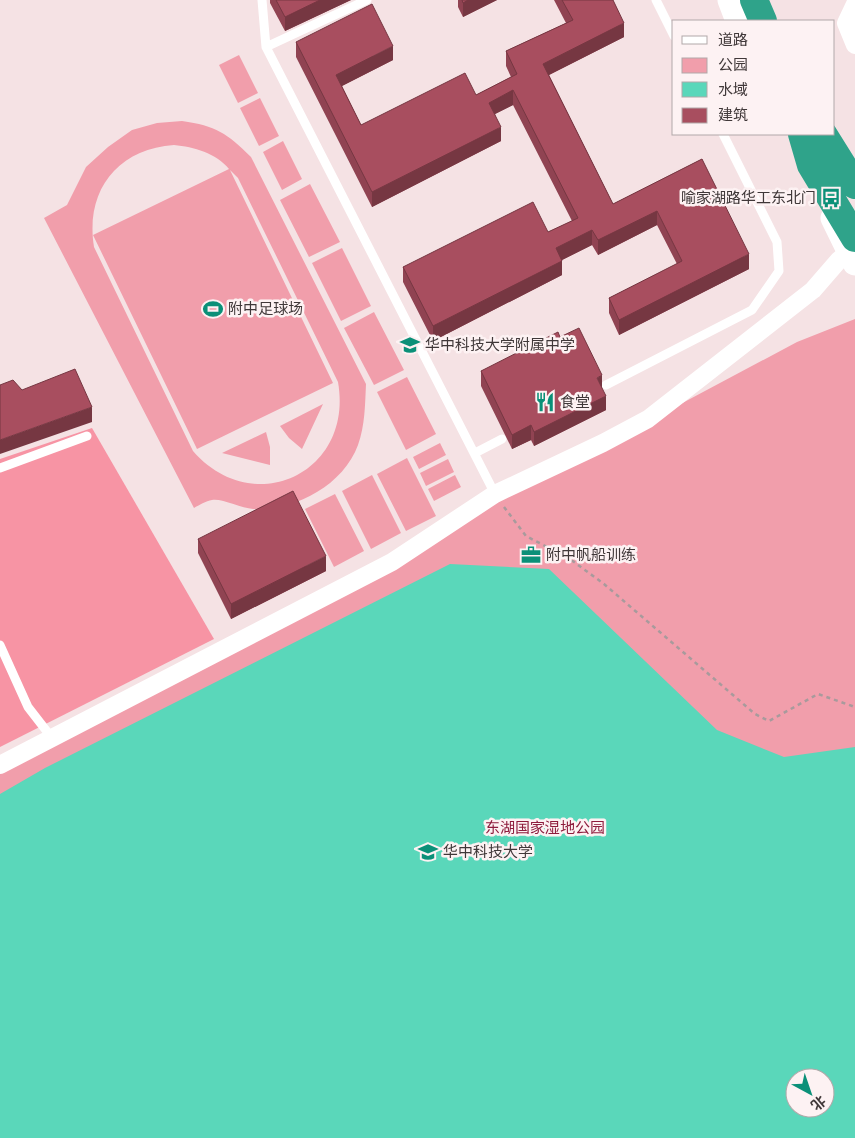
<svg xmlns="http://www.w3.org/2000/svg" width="855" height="1138" viewBox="0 0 855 1138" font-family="Jost,'Noto Sans SC',sans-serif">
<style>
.green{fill:#f19eab;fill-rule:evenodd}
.forest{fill:#f794a4}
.water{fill:#5ad7ba;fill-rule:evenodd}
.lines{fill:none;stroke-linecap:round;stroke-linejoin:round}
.path{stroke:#a89a9c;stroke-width:2.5;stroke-dasharray:4 4;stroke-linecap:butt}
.lane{stroke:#fff;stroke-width:9}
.street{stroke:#fff;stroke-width:18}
.secondary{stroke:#fff;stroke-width:25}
.highway{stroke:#2fa38a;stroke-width:28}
.wall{fill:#904352}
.shaded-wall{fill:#763742}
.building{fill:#a84e5f;stroke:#763742}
.labels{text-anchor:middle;stroke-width:5;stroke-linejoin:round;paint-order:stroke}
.poi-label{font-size:15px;fill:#403839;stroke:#fdf2f3;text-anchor:start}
.park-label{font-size:15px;fill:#8e1c3d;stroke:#fdf2f3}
</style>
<rect width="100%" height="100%" fill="#f5e2e4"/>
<path class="green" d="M239 55 258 93 238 103 219 65Z
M260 98 279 136 259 146 240 108Z
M182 121C216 126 227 133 251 157L366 384C365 405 365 425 358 445 343 486 294 511 253 509 241 508 221 498 212 500 206 501 199 505 194 508L44 218 67 205 86 167 108 147 132 130 157 123ZM174 145C194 147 216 153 229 169L93 235 197 449 333 383 230 170 238 178 338 382C354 473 253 520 193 451L94 247C85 191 117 149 174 145Z
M283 141 302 179 282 190 263 152Z
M310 184 340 242 309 257 280 200Z
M342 248 371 306 341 321 312 263Z
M374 312 404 370 374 385 344 328Z
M855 319V1138H0V767L797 342ZM795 1078H825V1108H795Z
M407 377 436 434 406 450 377 392Z
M323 404 302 449 289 438 280 426Z
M266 432 270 447V465L222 453Z
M440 443 446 455 419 469 413 457Z
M407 458 436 516 406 531 377 474Z
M448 459 454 472 426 486 420 473Z
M372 475 401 533 371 549 342 491Z
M455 475 461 487 434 501 428 489Z
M335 494 364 551 334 567 305 509Z"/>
<path class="forest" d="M92 428 214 639 0 747V459Z"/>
<path class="water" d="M450 564 549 569 717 730 784 757 855 747V1138H0V794L45 768ZM795 1078H825V1108H795Z"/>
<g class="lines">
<path class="path" d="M504 507 526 536 570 559 604 584 755 714 769 721 818 694 855 707"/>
<path class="lane" d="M262 0 266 47
M367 0 266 47 495 494
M656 0 674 36
M606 385 752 310 779 271 777 242 723 134
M475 453 502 439
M0 468 87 436
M0 645 28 707 52 738"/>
<path class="street" d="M855 4 846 23 855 45
M0 765 392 562 495 494 603 443 648 419 813 290 839 260 855 247"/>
<path class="secondary" d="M730 0 738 21
M833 218 855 263"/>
<path class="highway" d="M754 0 763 21
M802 134 811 165 855 238
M823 134 855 185"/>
</g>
<path class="wall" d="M270 0H351L285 31 270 3Z
M458 0H497L463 17 458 7Z
M554 0H613L624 37 549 75 613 204 702 159 749 269 619 335 609 313V298L677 264 657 225 598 255 592 245 562 260V275L433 341 403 282V267L548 232 572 221 513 105 495 114 501 141 372 207 296 57V42L393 60 342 86 361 125 476 95 511 77 506 66V51L566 23Z
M560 337 602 389 606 410 534 446 531 440 512 449 481 386V371Z
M198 539 326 571 231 619 198 553Z"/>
<path class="shaded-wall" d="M320 0H351L285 31V17Z
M468 0H497L463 17V3Z
M624 23V37L543 78V64Z
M393 46V60L336 89V75Z
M513 90V105L489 117V103Z
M501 127V141L372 207V192Z
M657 211V225L598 255V240Z
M592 230V245L556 263V248Z
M749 254V269L619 335V320Z
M562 261V275L433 341V326Z
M602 375V390L597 378Z
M606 396V410L534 446V432Z
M92 407V422L0 454V440Z
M531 425V440L512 449V435Z
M326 556V571L231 619V604Z"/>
<path class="building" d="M276 0H320L285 17Z
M462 0H468L463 3Z
M562 0H613L624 23 543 64 613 204 702 159 749 254 619 320 609 298 682 261 657 211 598 240 592 230 556 248 562 261 433 326 403 267 533 202 548 232 578 218 513 90 489 103 501 127 372 192 296 42 372 4 393 46 336 75 361 125 465 73 476 95 517 74 506 51 573 20Z
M579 328 602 375 597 378 606 396 534 432 531 425 512 435 481 371 558 332 560 337Z
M75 369 92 407 0 440V385L13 380 22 390Z
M293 491 326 556 231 604 198 539Z"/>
<defs>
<symbol id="bus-bare" viewBox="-9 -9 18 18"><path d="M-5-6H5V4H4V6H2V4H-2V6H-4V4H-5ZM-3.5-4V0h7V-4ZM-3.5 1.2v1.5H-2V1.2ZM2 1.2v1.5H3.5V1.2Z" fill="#0b9078" stroke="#fdf2f3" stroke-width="2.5" paint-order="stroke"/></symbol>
<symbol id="stadium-bare" viewBox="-9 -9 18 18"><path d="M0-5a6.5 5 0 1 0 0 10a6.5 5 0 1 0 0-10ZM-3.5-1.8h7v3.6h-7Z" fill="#0b9078" stroke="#fdf2f3" stroke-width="2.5" paint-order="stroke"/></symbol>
<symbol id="school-bare" viewBox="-9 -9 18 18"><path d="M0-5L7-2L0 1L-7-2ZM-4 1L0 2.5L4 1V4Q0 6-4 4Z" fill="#0b9078" stroke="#fdf2f3" stroke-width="2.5" paint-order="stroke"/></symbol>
<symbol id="restaurant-bare" viewBox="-9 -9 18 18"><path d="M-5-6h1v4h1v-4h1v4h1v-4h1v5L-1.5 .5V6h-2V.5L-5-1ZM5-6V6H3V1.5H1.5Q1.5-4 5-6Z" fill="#0b9078" stroke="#fdf2f3" stroke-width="2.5" paint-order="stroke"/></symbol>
<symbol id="office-bare" viewBox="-9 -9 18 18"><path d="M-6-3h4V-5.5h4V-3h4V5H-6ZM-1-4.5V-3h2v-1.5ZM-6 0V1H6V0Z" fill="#0b9078" stroke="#fdf2f3" stroke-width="2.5" paint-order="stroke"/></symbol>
<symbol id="university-bare" viewBox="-9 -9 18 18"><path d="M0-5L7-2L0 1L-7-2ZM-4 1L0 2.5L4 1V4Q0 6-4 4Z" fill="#0b9078" stroke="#fdf2f3" stroke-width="2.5" paint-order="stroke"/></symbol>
</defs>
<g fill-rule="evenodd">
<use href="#bus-bare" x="817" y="184" width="28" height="28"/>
<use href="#stadium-bare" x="199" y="295" width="28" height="28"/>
<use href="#school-bare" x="396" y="331" width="28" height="28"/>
<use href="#restaurant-bare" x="531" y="388" width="28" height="28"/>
<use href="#office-bare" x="517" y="541" width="28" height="28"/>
<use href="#university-bare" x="414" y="838" width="28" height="28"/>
</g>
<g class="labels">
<g class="poi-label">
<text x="816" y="203" text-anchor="end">喻家湖路华工东北门</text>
<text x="228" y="314">附中足球场</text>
<text x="425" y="350">华中科技大学附属中学</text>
<text x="560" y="407">食堂</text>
<text x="546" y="560">附中帆船训练</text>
<text x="443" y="857">华中科技大学</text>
</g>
<g class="park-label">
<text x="545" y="833">东湖国家湿地公园</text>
</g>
</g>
<rect x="672" y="20" width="162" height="115" fill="#fdf2f3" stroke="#b1a8a9"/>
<rect x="682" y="36" width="25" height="8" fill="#ffffff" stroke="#b1a8a9"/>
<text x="718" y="45" font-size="15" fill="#403839">道路</text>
<rect x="682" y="58" width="25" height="15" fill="#f19eab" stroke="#b1a8a9"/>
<text x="718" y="70" font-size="15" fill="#403839">公园</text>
<rect x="682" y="82" width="25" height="15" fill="#5ad7ba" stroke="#b1a8a9"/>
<text x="718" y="95" font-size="15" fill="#403839">水域</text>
<rect x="682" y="108" width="25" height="15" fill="#a84e5f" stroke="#b1a8a9"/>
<text x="718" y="120" font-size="15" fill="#403839">建筑</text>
<g transform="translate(810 1093) rotate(140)"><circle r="24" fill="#fdf2f3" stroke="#b1a8a9"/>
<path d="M0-4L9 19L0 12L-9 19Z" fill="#0b9078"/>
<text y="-8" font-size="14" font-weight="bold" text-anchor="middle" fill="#403839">北</text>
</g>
</svg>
